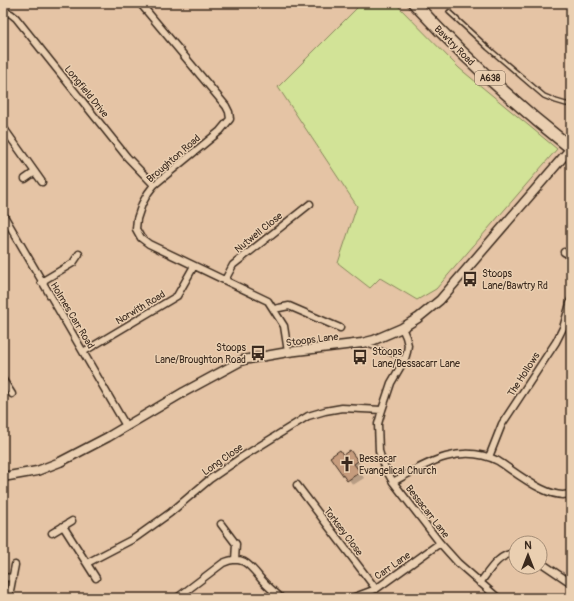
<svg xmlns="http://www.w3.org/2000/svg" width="574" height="601" viewBox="0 0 574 601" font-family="Pangolin,sans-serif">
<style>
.green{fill:#d2e397;stroke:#86865a}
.shadow{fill:#0003}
.building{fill:#c69c7d;stroke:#3b2a1e}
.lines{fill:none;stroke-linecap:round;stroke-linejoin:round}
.service-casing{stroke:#3b2a1e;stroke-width:6}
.minor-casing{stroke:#3b2a1e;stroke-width:9}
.tertiary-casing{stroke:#3b2a1e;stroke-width:11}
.trunk-casing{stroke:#3b2a1e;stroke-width:14}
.service{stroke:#eacfb1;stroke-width:3}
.minor{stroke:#eacfb1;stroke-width:6}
.tertiary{stroke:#eacfb1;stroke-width:8}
.trunk{stroke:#eacfb1;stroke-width:11}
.labels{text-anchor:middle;stroke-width:3;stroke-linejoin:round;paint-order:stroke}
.shield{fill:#eacfb1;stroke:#705c4a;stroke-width:1}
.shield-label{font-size:9px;font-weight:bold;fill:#3b2a1e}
.street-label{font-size:10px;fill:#3b2a1e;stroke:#eacfb1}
.poi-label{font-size:10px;fill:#3b2a1e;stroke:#eacfb1;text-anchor:start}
</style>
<rect width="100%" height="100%" fill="#e5c4a5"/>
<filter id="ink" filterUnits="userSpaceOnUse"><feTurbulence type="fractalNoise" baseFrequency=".025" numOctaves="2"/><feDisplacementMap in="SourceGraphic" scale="8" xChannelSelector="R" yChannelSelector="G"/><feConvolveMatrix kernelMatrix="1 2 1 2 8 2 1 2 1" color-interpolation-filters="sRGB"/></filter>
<g filter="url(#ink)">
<path class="green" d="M362 3H395L459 68 557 149 436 289 417 300 380 278 370 288 338 263 357 206 278 87Z"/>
<path class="shadow" d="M350 451 362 466 358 469 364 478 353 485 332 457 344 456Z"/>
<path class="building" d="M340 450 343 455 350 450 358 461 354 464 360 472 347 481 330 457Z"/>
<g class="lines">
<defs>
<path id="service" d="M449 12 488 48 544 96 556 101 566 104H571
M365 344 405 359"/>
<path id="minor" d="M140 3 226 106 229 112 230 119 220 131 154 185 148 193 142 204 137 219 136 229 141 238 149 244 268 301 284 326 288 352
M3 11 11 14 16 18 127 157 154 185
M3 127 42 182
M25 179 35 172
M3 214 126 426
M564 252 571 256
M225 280 233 265 310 204
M41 282 73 263 79 254
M274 309 289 306 340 328
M402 328 406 337 408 345 407 352 405 359 391 383 382 410 378 424 379 451 383 464 393 482 440 543 458 563 498 598
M83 352 177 296 194 266
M3 380 12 394
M489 457 502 424 556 342 563 328 571 300
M393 482C425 464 460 442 498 461 514 471 552 503 571 493
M297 485 376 589
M221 524 236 544 235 560
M63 526 96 578
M52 533 72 521
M540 562 571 583
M87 563 135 538 170 513 210 479 242 457 308 416 325 411 342 408 382 410
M3 577 13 578
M480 583C489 571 499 553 516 553
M9 596 15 565
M177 598 223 563C243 553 251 567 262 580 268 587 275 592 281 598
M352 598 376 589 440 543"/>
<path id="tertiary" d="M3 477 37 471 60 462 108 437 184 392 243 360 288 352 362 343 374 340 402 328 418 318 440 300 571 148"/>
<path id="trunk" d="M414 3C462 55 515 104 571 148"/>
</defs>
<use href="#service" class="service-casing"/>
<use href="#minor" class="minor-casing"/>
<use href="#tertiary" class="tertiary-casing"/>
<use href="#trunk" class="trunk-casing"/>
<use href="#service" class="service"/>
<use href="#minor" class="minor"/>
<use href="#tertiary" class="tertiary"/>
<use href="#trunk" class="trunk"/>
</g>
</g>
<defs>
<symbol id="bus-bare" viewBox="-9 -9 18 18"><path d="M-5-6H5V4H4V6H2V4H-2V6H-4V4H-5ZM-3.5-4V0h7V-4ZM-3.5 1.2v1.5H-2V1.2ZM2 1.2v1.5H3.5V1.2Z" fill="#3b2a1e" stroke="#eacfb1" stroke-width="2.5" paint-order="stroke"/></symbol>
<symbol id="church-bare" viewBox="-9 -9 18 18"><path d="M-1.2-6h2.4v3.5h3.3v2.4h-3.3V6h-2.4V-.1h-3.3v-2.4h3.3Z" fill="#3b2a1e" stroke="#eacfb1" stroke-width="2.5" paint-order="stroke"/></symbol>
</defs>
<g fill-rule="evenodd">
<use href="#bus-bare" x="459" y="268" width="22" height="22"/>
<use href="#bus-bare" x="247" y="342" width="22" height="22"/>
<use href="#bus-bare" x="349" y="346" width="22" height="22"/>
<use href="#church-bare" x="336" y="453" width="22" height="22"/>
</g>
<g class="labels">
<rect class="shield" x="475" y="71" width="30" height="14" rx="3"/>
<g class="shield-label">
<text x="490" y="81">A638</text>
</g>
<g class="street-label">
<text transform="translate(455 45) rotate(45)" y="4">Bawtry Road</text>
<text transform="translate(87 91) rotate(51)" y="4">Longfield Drive</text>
<text transform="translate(173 158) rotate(-41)" y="4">Broughton Road</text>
<text transform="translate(258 232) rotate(-39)" y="4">Nutwell Close</text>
<text transform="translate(140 307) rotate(-31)" y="4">Norwith Road</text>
<text transform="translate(73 315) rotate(59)" y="4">Holmes Carr Road</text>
<text transform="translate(312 339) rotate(-7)" y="4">Stoops Lane</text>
<text transform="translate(523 374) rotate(-57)" y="4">The Hollows</text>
<text transform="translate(222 459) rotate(-35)" y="4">Long Close</text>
<text transform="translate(428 511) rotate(52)" y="4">Bessacarr Lane</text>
<text transform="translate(344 531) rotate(53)" y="4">Torksey Close</text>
<text transform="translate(392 565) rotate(-35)" y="4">Carr Lane</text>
</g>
<g class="poi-label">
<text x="482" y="277">Stoops<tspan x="482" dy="12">Lane/Bawtry Rd</tspan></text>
<text x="246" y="351" text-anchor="end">Stoops<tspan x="246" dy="12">Lane/Broughton Road</tspan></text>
<text x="372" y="355">Stoops<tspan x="372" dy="12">Lane/Bessacarr Lane</tspan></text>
<text x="359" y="462">Bessacar<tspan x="359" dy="12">Evangelical Church</tspan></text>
</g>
</g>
<rect width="574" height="601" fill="none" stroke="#eacfb1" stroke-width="16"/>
<rect x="8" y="8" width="558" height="585" fill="none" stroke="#3b2a1e" stroke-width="1.5" filter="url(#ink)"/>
<g transform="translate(528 555)"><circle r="19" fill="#eacfb1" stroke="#a48d76"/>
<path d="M0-3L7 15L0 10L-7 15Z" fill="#3b2a1e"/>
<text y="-6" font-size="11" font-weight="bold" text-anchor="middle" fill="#3b2a1e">N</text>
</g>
</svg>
